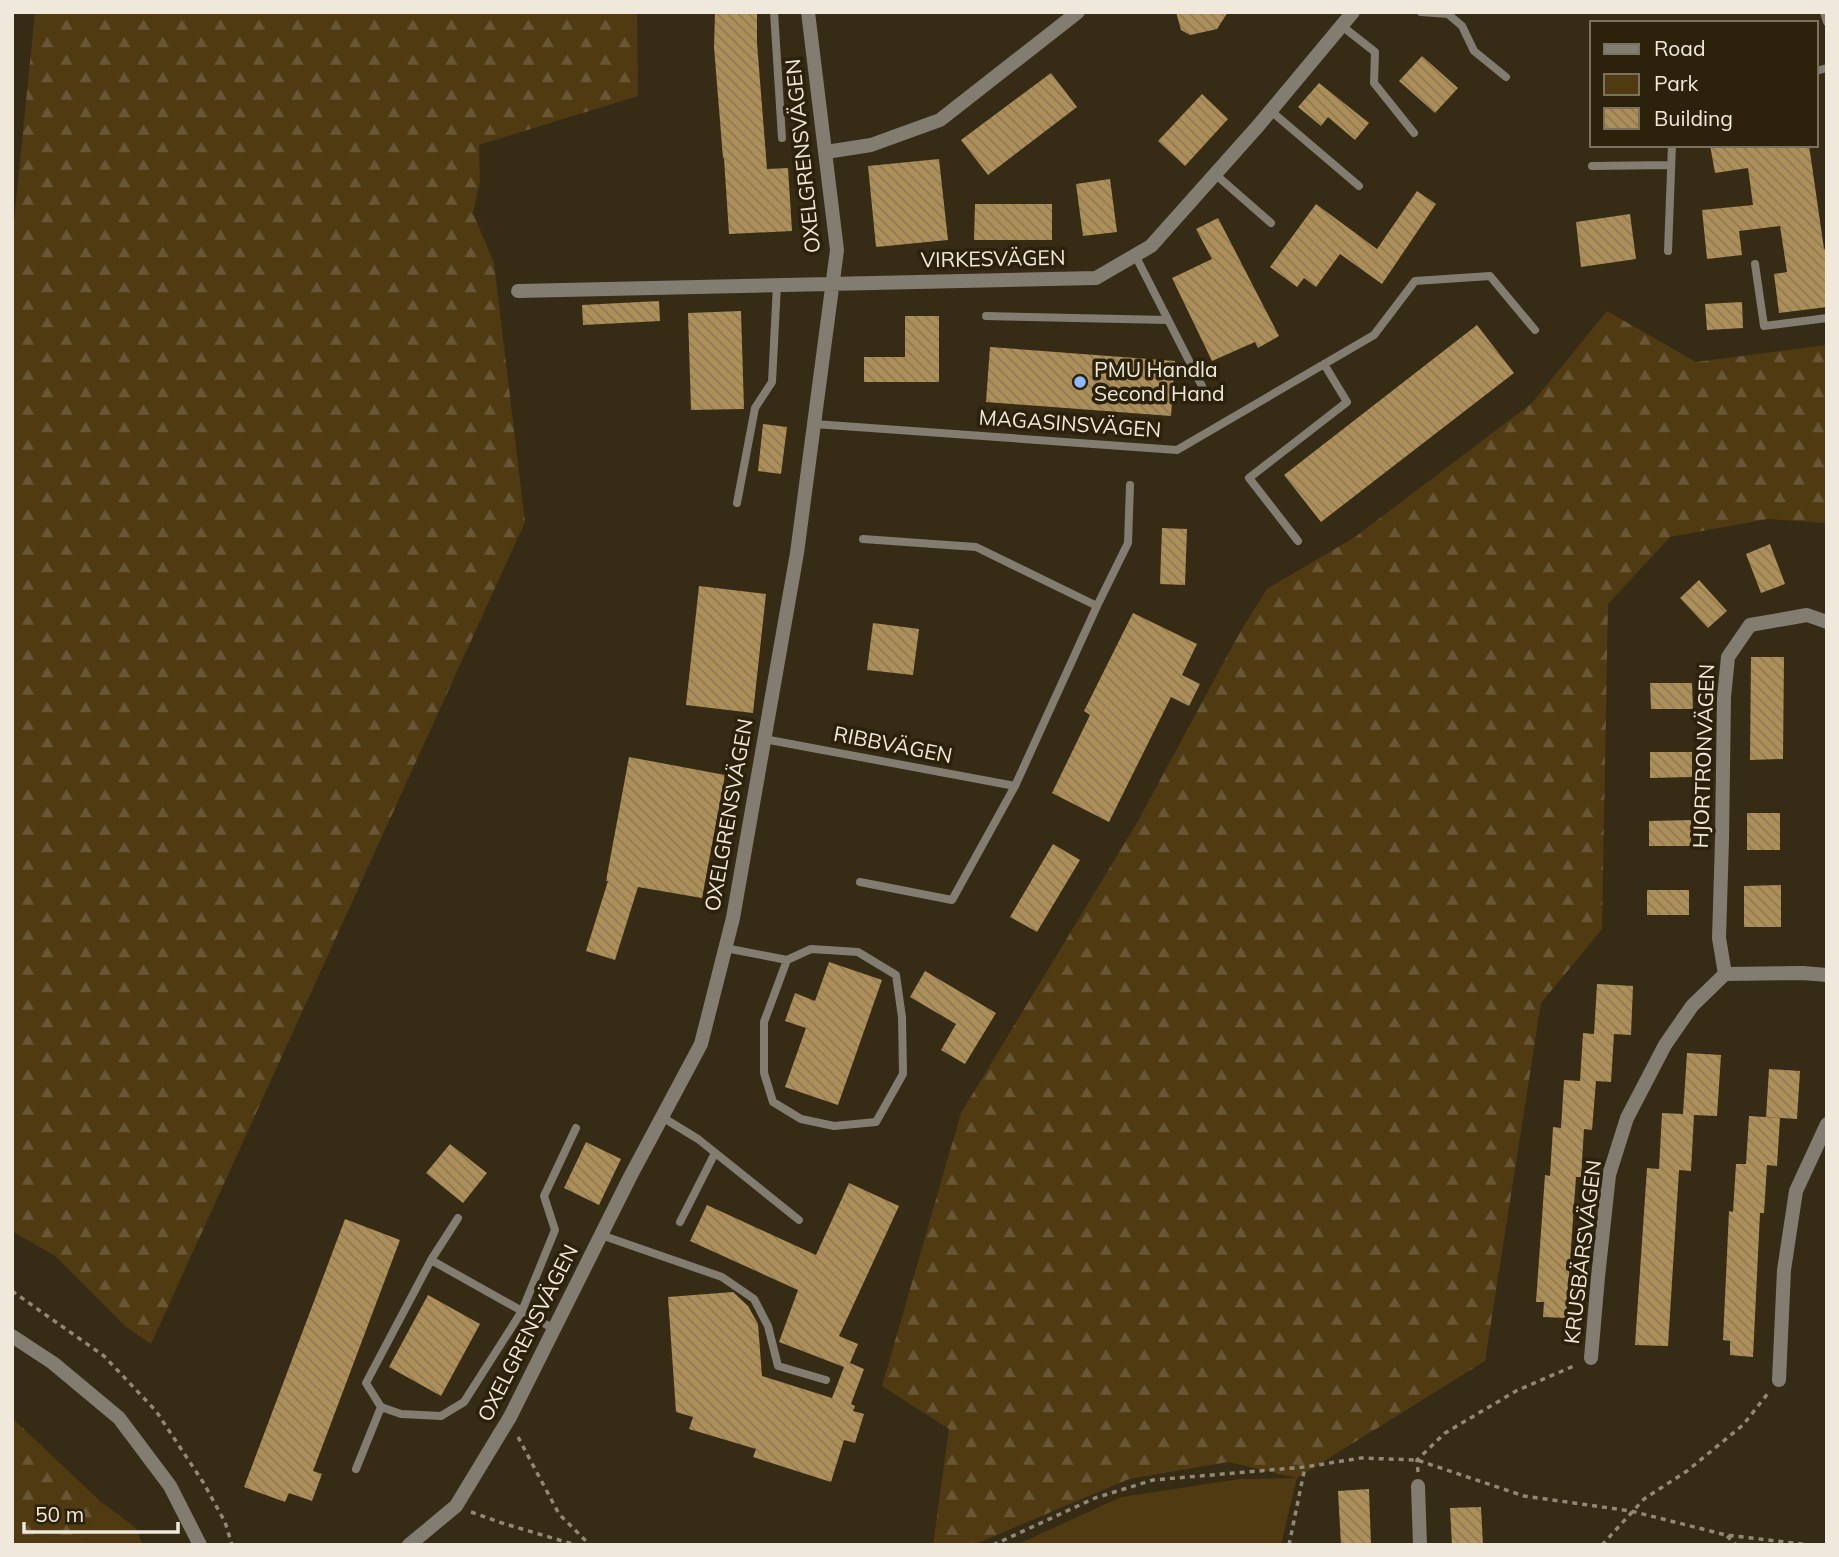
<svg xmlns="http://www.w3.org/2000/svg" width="1839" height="1557" viewBox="0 0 1839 1557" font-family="Mulish,sans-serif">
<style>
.green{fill:#4f3a12}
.forest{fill:url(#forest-firs)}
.building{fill:url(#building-back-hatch)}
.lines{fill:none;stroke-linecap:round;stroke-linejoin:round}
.path{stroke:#918875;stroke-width:3.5;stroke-dasharray:5 5;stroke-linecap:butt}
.service{stroke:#827c71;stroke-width:8}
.minor{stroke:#827c71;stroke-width:14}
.tertiary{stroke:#827c71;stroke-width:14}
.poi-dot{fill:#91b8fd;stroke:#2c210b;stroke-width:2.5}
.labels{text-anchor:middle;stroke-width:7;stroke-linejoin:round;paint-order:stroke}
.street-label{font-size:21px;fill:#f0e9db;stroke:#2c210b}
.poi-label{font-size:21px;fill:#f0e9db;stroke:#2c210b;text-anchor:start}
</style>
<defs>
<pattern id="forest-firs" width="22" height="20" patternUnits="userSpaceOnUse" patternTransform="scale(1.75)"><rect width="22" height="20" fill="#4f3a12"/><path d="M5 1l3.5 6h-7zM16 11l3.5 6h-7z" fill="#695634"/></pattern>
<pattern id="building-back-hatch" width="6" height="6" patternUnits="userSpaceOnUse" patternTransform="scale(1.75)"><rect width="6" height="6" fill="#ad8f5a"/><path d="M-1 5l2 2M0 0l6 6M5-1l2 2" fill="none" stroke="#8f7953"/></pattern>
</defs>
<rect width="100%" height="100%" fill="#362b15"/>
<path class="green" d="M1297 1478 1281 1545H1016L1121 1497 1240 1479Z
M100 1501 135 1527 143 1545H83Z"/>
<path class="forest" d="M35 12H637L638 96 479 145 480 181 473 213 494 263 525 522 151 1344 126 1327 55 1256 12 1231V241Z
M1607 311 1696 362 1827 345V523L1768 519 1670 537 1608 604 1602 929 1541 1003 1485 1361 1297 1478 1228 1462 1129 1479 973 1545H933L949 1429 882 1386 961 1113 1138 821 1240 632 1267 589 1355 537 1532 403Z
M12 1418 100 1501 83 1545H12Z"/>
<path class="building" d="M715 12H757V43L767 169 788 168 792 231 729 234 724 158H723L714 47Z
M1176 12H1228L1217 29 1190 35 1181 30Z
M1422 56 1458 88 1435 113 1399 81Z
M1051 73 1077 107 988 175 961 140Z
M1319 83 1369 123 1355 140 1328 117 1321 126 1298 107Z
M1202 94 1228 119 1185 166 1158 141Z
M1710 145H1809L1824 249 1827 248V307L1779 313 1774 274 1787 272 1780 226 1739 231 1742 255 1707 259 1702 210 1753 205 1748 168 1715 173Z
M939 159 948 240 876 247 868 166Z
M1110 179 1117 232 1083 236 1076 184Z
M1417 191 1436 204 1382 284 1340 254 1316 287 1304 278 1297 287 1270 267 1316 204 1377 249Z
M975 204H1052V240H974Z
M1630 214 1636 259 1581 267 1576 222Z
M1218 218 1279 336 1258 348 1255 342 1212 361 1172 278 1212 259 1196 229Z
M659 301 660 321 583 325 582 305Z
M1742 302 1743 328 1707 330 1705 304Z
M741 311 744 409 691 410 688 313Z
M905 316H939V382H864V357H905Z
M1477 325 1514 373 1321 522 1284 475Z
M990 347 1175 361 1171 416 986 402Z
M763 424 787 427 781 474 758 471Z
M1162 528 1187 529 1185 585 1160 584Z
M1770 544 1785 584 1761 593 1746 554Z
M1699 580 1727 611 1708 628 1680 598Z
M699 586 766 594 753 713 686 705Z
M1133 613 1197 644 1182 675 1200 684 1189 706 1171 697 1109 822 1052 793 1090 715 1084 711Z
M873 623 919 629 913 675 867 670Z
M1751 657H1784L1783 759 1750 760Z
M1650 683H1692L1693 709H1651Z
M1650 752H1692V777L1650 778Z
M629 757 725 775 702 898 638 887 615 960 586 951 608 881H606Z
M1747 813H1780V850H1747Z
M1691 820V846H1649V821Z
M1053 844 1080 860 1037 932 1010 917Z
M1781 885V927H1744V886Z
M1647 890H1689V915H1647Z
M829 962 882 980 838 1105 785 1087 806 1028 785 1021 795 993 815 1001Z
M925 971 996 1013 965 1064 941 1050 956 1024 910 997Z
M1597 984 1633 986 1631 1035 1614 1034 1611 1082 1596 1081 1592 1130 1584 1129 1581 1177H1576L1566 1318 1543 1317 1544 1302H1536L1545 1175 1550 1176 1553 1127 1561 1128 1564 1080 1580 1081 1583 1033 1594 1034Z
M1687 1053 1721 1055 1717 1116 1694 1115 1691 1171 1679 1170 1668 1346 1635 1345 1647 1168 1659 1169 1662 1113 1683 1114Z
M1769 1069 1800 1071 1797 1119 1766 1117Z
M1749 1116 1780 1118 1777 1166 1767 1165 1764 1213H1760L1753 1357 1730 1355V1341L1723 1340 1729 1211 1733 1212 1736 1164H1746Z
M586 1142 621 1159 599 1205 564 1188Z
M450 1144 487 1173 463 1203 426 1173Z
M849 1183 899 1206 839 1336 858 1344 850 1363 864 1369 851 1404 855 1406 853 1411 864 1414 855 1443 844 1440 831 1482 753 1457 756 1449 689 1429 693 1417 676 1412 668 1297 733 1292 748 1306 758 1324 762 1376 832 1398 844 1367 779 1342 798 1290 690 1241 707 1205 816 1255Z
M345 1219 400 1240 313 1471 322 1474 312 1501 289 1493 285 1502 244 1487Z
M428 1295 480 1324 441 1396 389 1367Z
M1369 1489 1371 1545H1341L1338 1491Z
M1481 1507 1483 1545H1452L1450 1508Z"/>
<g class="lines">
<path class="path" d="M12 1291 104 1356 156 1411 203 1482 225 1522 232 1545
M518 1437 559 1514 590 1545
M1418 1472 1417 1460 1445 1433 1516 1391 1576 1365
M471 1512 502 1523 576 1545
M1727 1536 1736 1545
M993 1545 1095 1498 1153 1480 1305 1467 1361 1458 1417 1460 1524 1496 1631 1511 1726 1535 1810 1545
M1289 1545 1305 1467
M1602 1545 1644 1499 1687 1471 1743 1425 1769 1392"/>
<path class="service" d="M774 12 782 138
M1421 12 1448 14 1462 26 1474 51 1506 77
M1824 12 1827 22
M1342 26 1375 52 1374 83 1414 133
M1816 71 1827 68
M1271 111 1359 186
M1592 166 1671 165
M1215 174 1271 223
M1668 251 1672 145
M1135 255 1206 394
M1755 264 1764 326 1827 318
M986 316 1168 320
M814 424 1177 450 1374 335 1415 281 1490 276 1535 330
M737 503 755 408 772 382 777 285
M1298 541 1249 478 1347 402 1324 364
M1097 606 1128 543 1130 485
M764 739 1015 786
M860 882 952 900 1015 786 1097 606 976 547 863 539
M725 948 787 960 764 1022V1073L773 1102 801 1119 834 1126 876 1122 903 1074 902 1017 896 975 858 952 811 949 787 960
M662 1117 698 1139 799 1220
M458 1218 431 1260 554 1329
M680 1222 715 1153
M601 1235 722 1277 754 1299 768 1326 778 1366 826 1380
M381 1407 366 1383 431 1260
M356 1469 381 1407 401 1414 441 1416 464 1402 522 1311 555 1230 544 1196 576 1128"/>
<path class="minor" d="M826 152 871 145 940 120 1078 12
M518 291 1096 278 1151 246 1258 126 1353 12
M1725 974 1719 938 1722 840 1724 697 1728 657 1750 625 1807 615 1827 622
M1725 974 1803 973 1827 975
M1591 1358 1598 1277 1609 1175 1627 1118 1665 1045 1692 1006 1725 974
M1779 1380 1784 1270 1796 1191 1827 1124
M1418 1486 1420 1545
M409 1545 456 1506 510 1417 630 1177 701 1044 733 918 797 553 837 250 808 12"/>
<path class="tertiary" d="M12 1336 53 1363 119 1418 170 1486 200 1545"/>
</g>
<circle class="poi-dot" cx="1080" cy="382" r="7"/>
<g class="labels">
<g class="street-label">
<text transform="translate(803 156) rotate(-96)" y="7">OXELGRENSVÄGEN</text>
<text transform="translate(993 259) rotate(-1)" y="7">VIRKESVÄGEN</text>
<text transform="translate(1070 424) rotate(4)" y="7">MAGASINSVÄGEN</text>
<text transform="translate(893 745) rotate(11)" y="7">RIBBVÄGEN</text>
<text transform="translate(1704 756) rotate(-88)" y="7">HJORTRONVÄGEN</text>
<text transform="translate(729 815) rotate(-80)" y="7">OXELGRENSVÄGEN</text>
<text transform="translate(1583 1252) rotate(-83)" y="7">KRUSBÄRSVÄGEN</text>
<text transform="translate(528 1333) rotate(-63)" y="7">OXELGRENSVÄGEN</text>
</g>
<g class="poi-label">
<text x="1094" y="377">PMU Handla<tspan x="1094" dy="24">Second Hand</tspan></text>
</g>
</g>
<rect width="1839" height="1557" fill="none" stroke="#f0e9db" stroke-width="28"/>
<rect x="1590" y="21" width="228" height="126" fill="#2c210b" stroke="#7a715e" stroke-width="2"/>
<rect x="1604" y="44" width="35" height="10" fill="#827c71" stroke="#7a715e" stroke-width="2"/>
<text x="1654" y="56" font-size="21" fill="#f0e9db">Road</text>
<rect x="1604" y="74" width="35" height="21" fill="#4f3a12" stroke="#7a715e" stroke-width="2"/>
<text x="1654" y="91" font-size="21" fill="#f0e9db">Park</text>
<rect x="1604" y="108" width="35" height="21" fill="url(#building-back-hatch)" stroke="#7a715e" stroke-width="2"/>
<text x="1654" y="126" font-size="21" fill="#f0e9db">Building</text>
<path d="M24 1522v10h154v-10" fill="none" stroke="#f0e9db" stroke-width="3.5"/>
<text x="35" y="1522" font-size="21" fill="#f0e9db" stroke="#2c210b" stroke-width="5" paint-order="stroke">50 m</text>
</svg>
